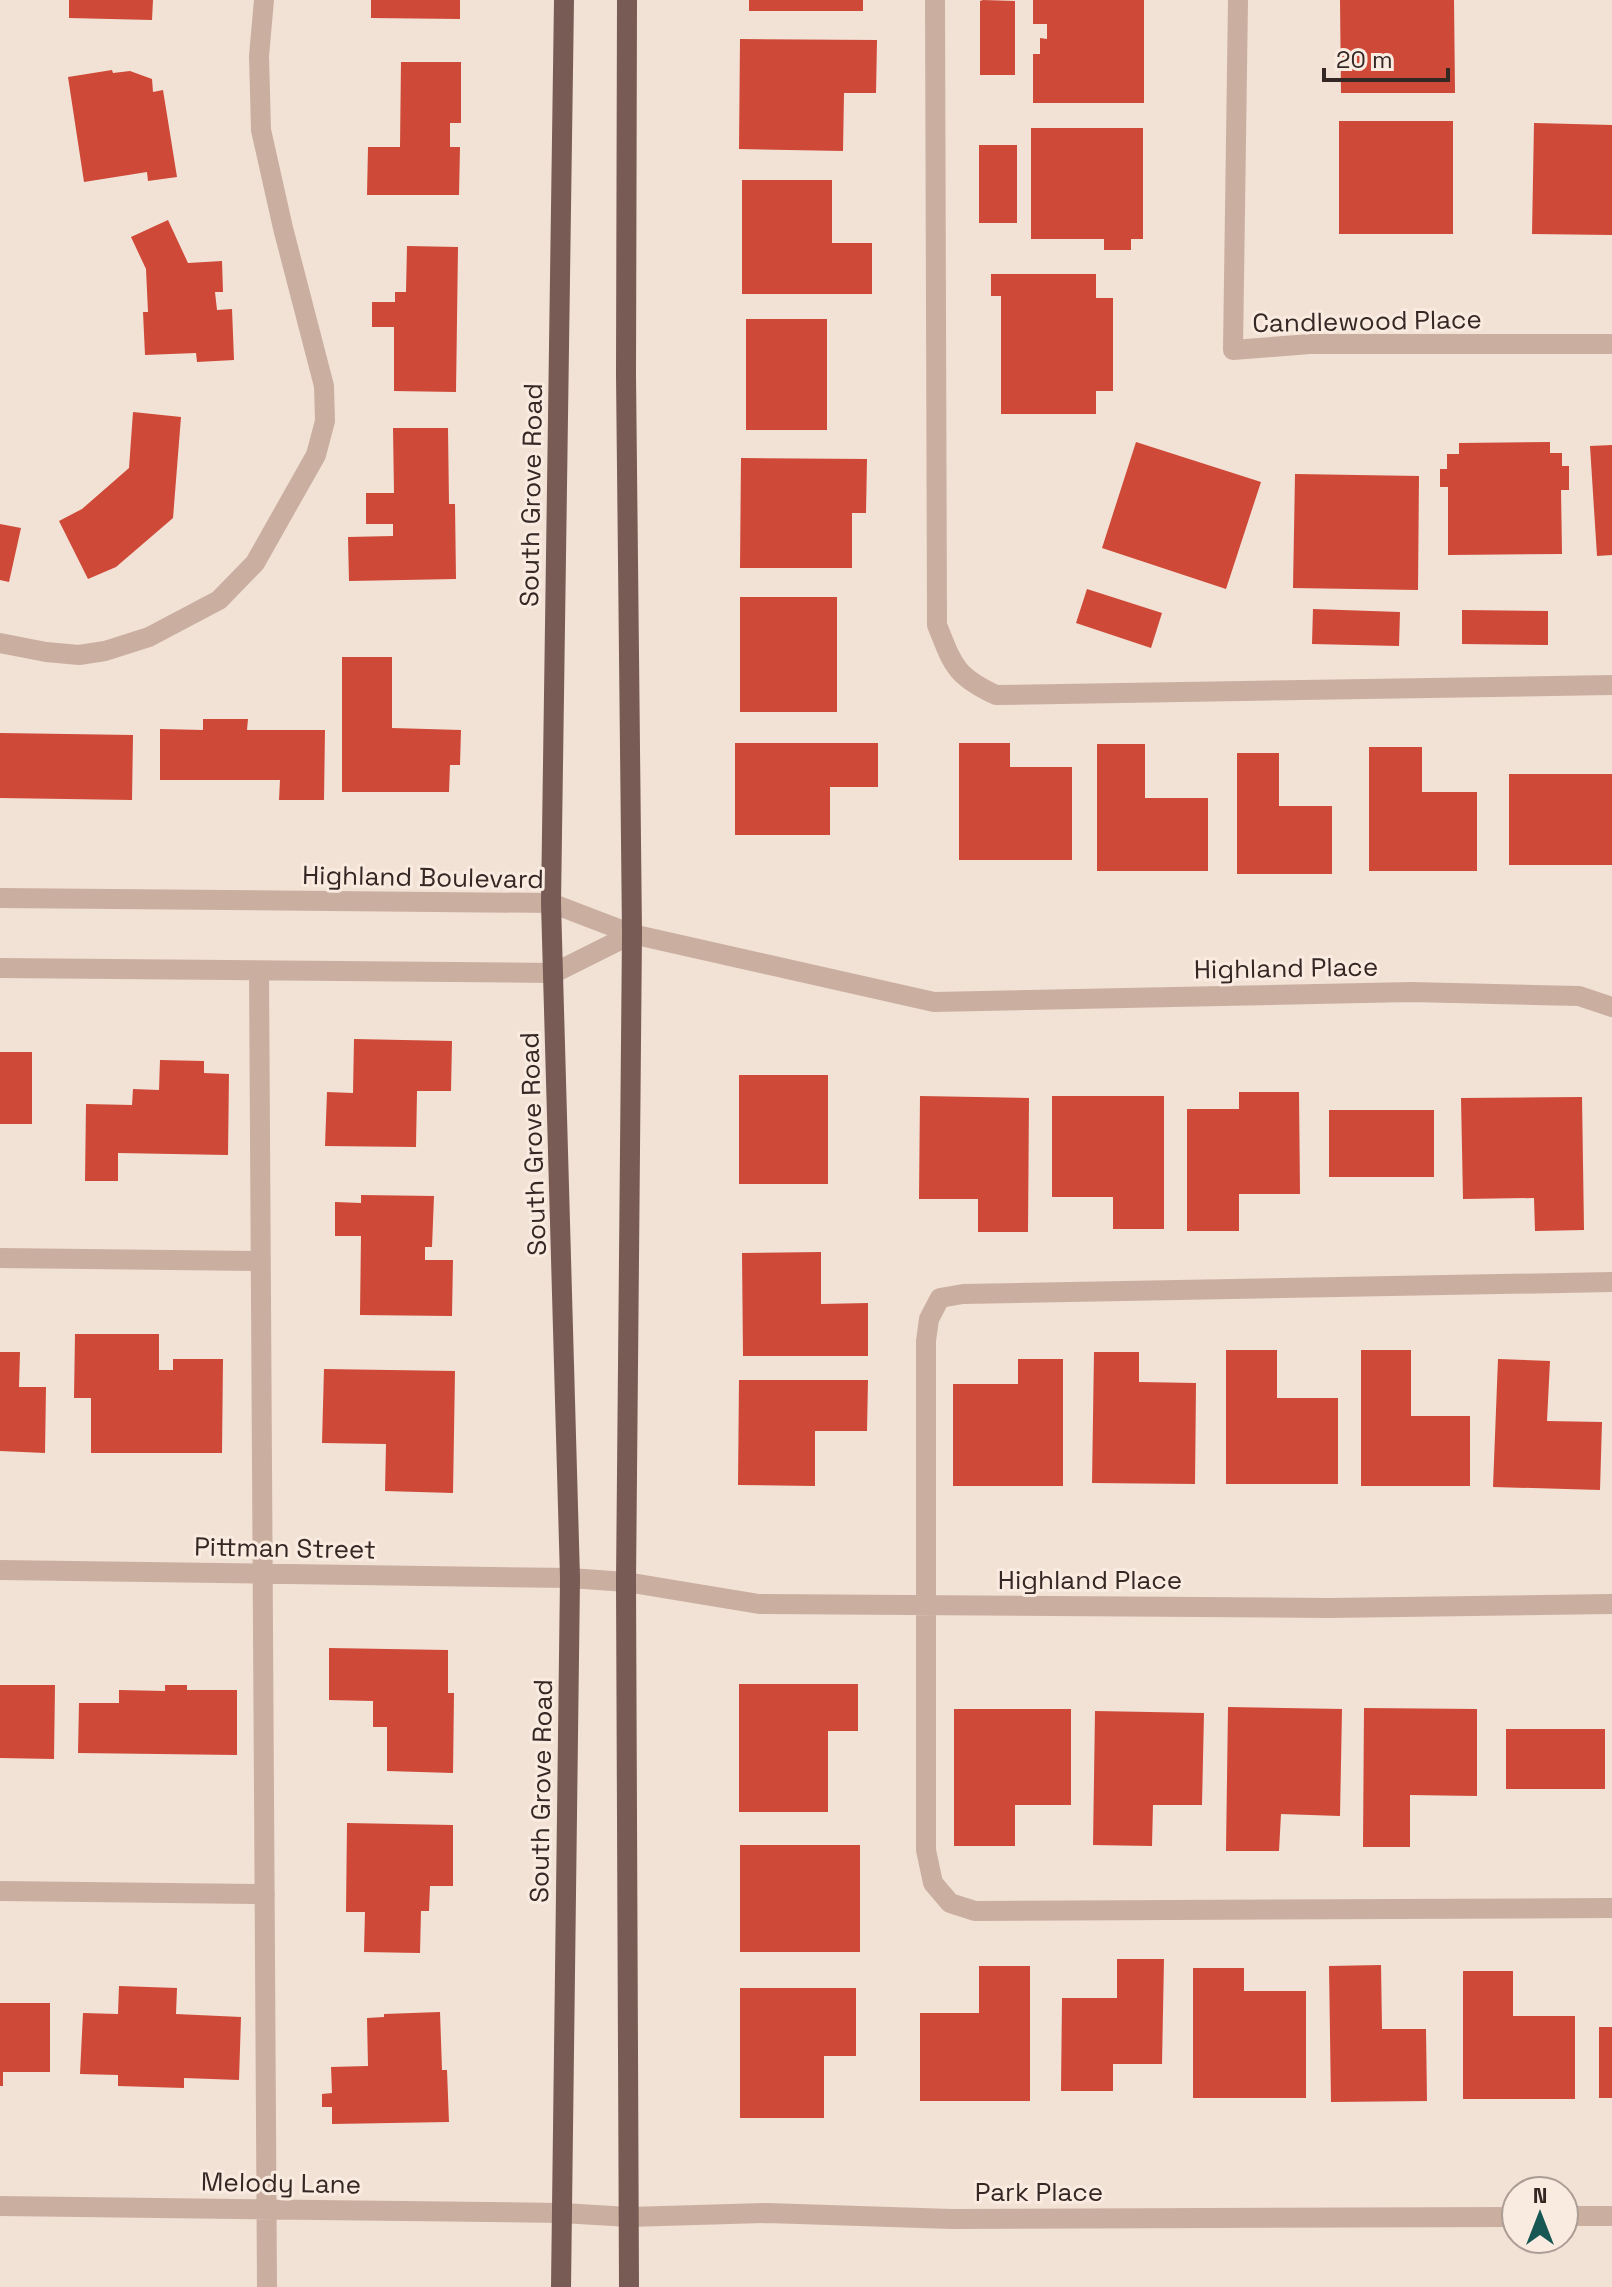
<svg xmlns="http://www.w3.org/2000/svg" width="1612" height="2287" viewBox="0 0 1612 2287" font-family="'Space Grotesk',sans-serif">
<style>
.building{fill:#ce4937}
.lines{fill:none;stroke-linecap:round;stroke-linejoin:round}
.minor{stroke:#caafa1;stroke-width:20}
.major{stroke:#775b54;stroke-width:20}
.labels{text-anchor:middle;stroke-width:6;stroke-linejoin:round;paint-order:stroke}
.street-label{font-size:26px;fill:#342724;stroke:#faebe1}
</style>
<rect width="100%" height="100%" fill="#f2e1d5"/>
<path class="building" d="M69 0H153L152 20 69 18Z
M371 0H460V19L371 18Z
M749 0H863V11H749Z
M983 0 1015 1V75H980V1Z
M1033 0H1144V103H1033V54H1040V38L1047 39V24H1033Z
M1340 0H1454L1455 93H1341Z
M740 39 877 40 876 93H844L843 151 739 149Z
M401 62H461V123H450V147H460L459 195H367L368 147H400Z
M112 70 113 73 130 71 152 79 153 92 163 90 177 177 148 181 147 172 84 182 68 77Z
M1339 121H1453V234H1339Z
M1534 123 1612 125V235L1532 234Z
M1031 128H1143V239H1131V250H1104V239H1031Z
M979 145H1017V223H979Z
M742 180H832V243H872V294H742Z
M168 220 188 263 222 261 223 292H215L217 310 232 309 234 360 197 362 196 353 145 355 143 312H148L146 269 131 237Z
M407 246 458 247 456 392 394 391V327H372V302H395V292H406Z
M991 274H1096V298H1113V391H1096V414H1001V296H991Z
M746 319H827V430H746Z
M133 412 181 417 173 518 116 567 88 579 59 521 82 509 129 468Z
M393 428H448L449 504H455L456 579 349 581 348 537 393 536V524H366V493H394Z
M1136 442 1261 482 1226 589 1102 548Z
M1550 442V453H1562V466H1569V490H1561L1562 554 1448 555V487H1440V469H1447V454H1459V443Z
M1612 445V555L1597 556 1590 446Z
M741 458 867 459 866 513H852V568H740Z
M1295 474 1419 476 1418 590 1293 588Z
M0 524 21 528 9 582 0 580Z
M1087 589 1162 613 1151 648 1076 623Z
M740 597H837V712H740Z
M1313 609 1400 612 1399 646 1312 644Z
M1462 610 1548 611V645L1462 644Z
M342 657H392V728L461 730 460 765H450L449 792H342Z
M203 719H248L247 730H325L324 800H279L280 780H160V729L203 730Z
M0 733 133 735 132 800 0 798Z
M735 743H878V787H830V835H735Z
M959 743H1010V767H1072V860H959Z
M1097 744H1145V798H1208V871H1097Z
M1369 747H1422V792H1477V871H1369Z
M1237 753H1279V806H1332V874H1237Z
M1509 774H1612V865H1509Z
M354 1039 452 1041 451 1091H417L416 1147 325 1146 327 1092 353 1093Z
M0 1052H32V1124H0Z
M160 1060 204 1061V1073L229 1074 228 1155 118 1153V1181H85L86 1104 132 1105 133 1089 159 1090Z
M739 1075H828V1184H739Z
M1239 1092H1299L1300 1194H1239V1231H1187V1109H1239Z
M920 1096 1029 1098 1028 1232H978V1199H919Z
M1052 1096H1164V1229H1113V1197H1052Z
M1582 1097 1584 1230 1535 1231 1534 1198 1463 1199 1461 1098Z
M1329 1110H1434V1177H1329Z
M361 1195 434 1196 432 1247H425V1260H453L452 1316 360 1315 361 1236H335V1202L361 1203Z
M821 1252V1304L868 1303V1356H743L742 1253Z
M75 1334H159V1370H173V1359H223L222 1453H91V1398H74Z
M1226 1350H1277V1398H1338V1484H1226Z
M1361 1350H1411V1416H1470V1486H1361Z
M0 1352H20L19 1387H46L45 1453 0 1451Z
M1094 1352H1139V1382L1196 1383 1195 1484 1092 1483Z
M1018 1359H1063V1486H953V1384H1018Z
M1498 1359 1550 1361 1547 1421 1602 1422 1600 1490 1493 1487Z
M324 1369 455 1371 453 1493 385 1491 386 1444 322 1443Z
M739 1380H868L867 1431H815V1486L738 1485Z
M329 1648 448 1650V1693H454L453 1773 387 1771V1727H373V1701L329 1700Z
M739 1684H858V1731H828V1812H739Z
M0 1685H55L54 1759 0 1758Z
M165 1685H187V1690H237V1755L78 1753 79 1703H119V1690L165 1691Z
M1228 1707 1342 1709 1340 1816 1281 1814 1279 1851H1226Z
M1364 1708 1477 1709V1796L1410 1795V1847H1363Z
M954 1709H1071V1805H1015V1846H954Z
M1095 1711 1204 1713 1202 1805H1153L1152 1846 1093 1845Z
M1506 1729H1605V1789H1506Z
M347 1823 453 1825V1886H430L429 1911H421L420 1953 364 1952 365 1912H346Z
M740 1845H860V1952H740Z
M1117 1959H1164L1162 2064H1113V2091H1061L1062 1998H1117Z
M1381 1965 1382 2029H1426L1427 2101 1331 2102 1329 1966Z
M979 1966H1030V2101H920V2013H979Z
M1193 1968H1244V1991H1306V2098H1193Z
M1463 1971H1513V2016H1575V2099H1463Z
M119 1986 177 1988 176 2014 241 2017 239 2080 184 2078V2088L118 2086V2075L80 2074 83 2013 118 2014Z
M740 1988H856V2056H824V2118H740Z
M0 2003H50V2072H3V2086H0Z
M440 2012 442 2070H447L449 2122 332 2124V2107H322V2094L332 2093 331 2067 368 2066 367 2018 384 2017V2014Z
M1599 2027H1612V2098H1599Z"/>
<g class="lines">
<path class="minor" d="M935 0 937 625C953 665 955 676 996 695L1612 685
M1238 0 1233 350 1310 344H1612
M0 643 46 652 79 655 105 651 149 637 219 600 255 563 316 455 325 421 324 386 283 228 261 130 259 56 264 0
M0 898 551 903 632 934 934 1002 1411 992 1579 996 1612 1007
M0 968 554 973 632 934
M259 971 267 2287
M0 1258 261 1261
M1612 1282 963 1294 940 1298 929 1319 926 1341V1850L933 1883 950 1903 975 1911 1612 1908
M0 1570 570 1578 626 1582 759 1604 1329 1608 1612 1604
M0 1891 265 1894
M0 2206 562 2213 629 2217 767 2213 952 2219 1516 2217
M1564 2216H1612"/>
<path class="major" d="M627 0 626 375 632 934 626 1582 629 2287
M561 2287 570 1578 551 903 564 0"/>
</g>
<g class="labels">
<g class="street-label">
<text transform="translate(1367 321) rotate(-1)" y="9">Candlewood Place</text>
<text transform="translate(531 495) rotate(-89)" y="9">South Grove Road</text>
<text transform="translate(423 877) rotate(1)" y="9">Highland Boulevard</text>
<text transform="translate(1286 968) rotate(-1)" y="9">Highland Place</text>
<text transform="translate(533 1144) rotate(-92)" y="9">South Grove Road</text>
<text transform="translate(285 1548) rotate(1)" y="9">Pittman Street</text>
<text x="1090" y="1589">Highland Place</text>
<text transform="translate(541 1791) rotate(-89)" y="9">South Grove Road</text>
<text transform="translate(281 2183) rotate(1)" y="9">Melody Lane</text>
<text x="1039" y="2201">Park Place</text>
</g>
</g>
<g transform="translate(1540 2215)"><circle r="38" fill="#faebe1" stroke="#ab9d95" stroke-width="2"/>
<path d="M0-6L14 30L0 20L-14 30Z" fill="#175754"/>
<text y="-12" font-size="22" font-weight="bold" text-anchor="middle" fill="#342724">N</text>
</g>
<path d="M1324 68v12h124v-12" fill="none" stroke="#342724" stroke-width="4"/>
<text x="1336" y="68" font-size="24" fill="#342724" stroke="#faebe1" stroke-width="6" paint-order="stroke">20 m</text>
</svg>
